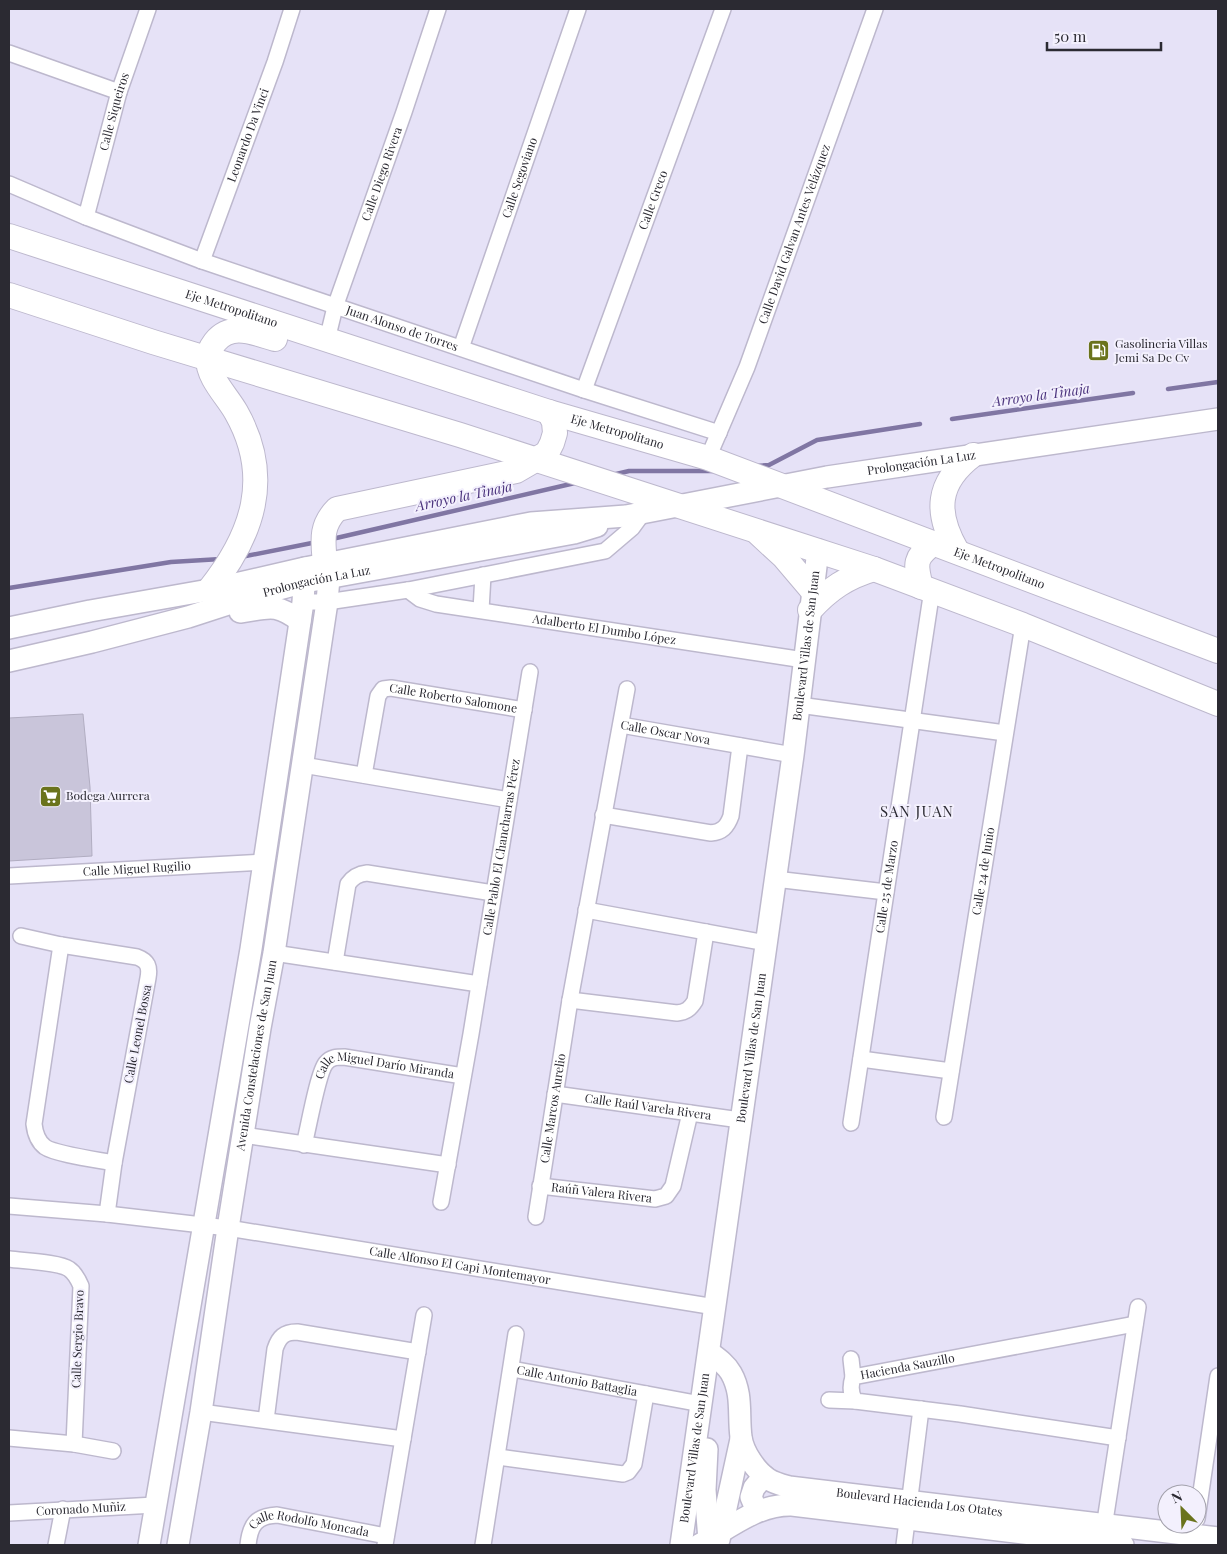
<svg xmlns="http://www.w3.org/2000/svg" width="1227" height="1554" viewBox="0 0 1227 1554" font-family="'Playfair Display',serif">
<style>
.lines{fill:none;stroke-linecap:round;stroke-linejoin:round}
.stream{stroke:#8076a3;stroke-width:4.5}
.building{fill:#c9c5da;stroke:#b1adc1}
.street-casing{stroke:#bdb8cd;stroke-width:18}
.secondary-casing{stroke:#bdb8cd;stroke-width:24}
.primary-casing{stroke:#bdb8cd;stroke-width:26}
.street{stroke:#fff;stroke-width:15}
.secondary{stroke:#fff;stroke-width:21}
.primary{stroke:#fff;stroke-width:24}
.labels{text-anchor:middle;stroke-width:4;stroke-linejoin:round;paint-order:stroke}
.street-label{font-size:12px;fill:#2b2a32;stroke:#f3f0fd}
.poi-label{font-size:12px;fill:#2b2a32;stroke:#f3f0fd;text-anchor:start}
.water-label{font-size:14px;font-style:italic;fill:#4b337d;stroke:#f3f0fd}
.quarter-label{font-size:15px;letter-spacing:1px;fill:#2b2a32;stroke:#f3f0fd}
</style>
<rect width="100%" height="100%" fill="#e6e2f7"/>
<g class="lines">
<path class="stream" d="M1168 389 1218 382
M952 419 1133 393
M756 466 769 465 817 440 920 424
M612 475 629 471H716
M332 539 575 483
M241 557 317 542
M9 588 171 562 221 559"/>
</g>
<path class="building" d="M83 714 90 787 92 856 9 861V718Z"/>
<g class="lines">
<defs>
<g id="street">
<path d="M9 53 119 92"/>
<path id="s1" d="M9 184 86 217 202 261 584 390 719 433"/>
<path id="s2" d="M86 217 119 92 148 9"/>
<path id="s3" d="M202 261 275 62 292 9"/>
<path id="s4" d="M327 340 335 307 404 112 438 9"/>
<path id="s5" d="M461 348 578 9"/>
<path id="s6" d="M584 390 723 9"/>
<path id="s7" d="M708 458 747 367 875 9"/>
<path id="s8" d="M408 590 420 599 436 604 804 660"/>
<path d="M303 602H327L408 590 605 551 632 528 643 513"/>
<path d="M481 610 483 575"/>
<path d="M799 705 1005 733"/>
<path id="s9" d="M621 725 793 755"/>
<path d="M303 765 509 800"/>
<path id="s10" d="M364 775 378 696 383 689 391 688 524 710"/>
<path d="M603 815 711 833C722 832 727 827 731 816L740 746"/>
<path id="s11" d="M9 876 264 862"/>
<path d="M775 879 886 892"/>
<path d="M586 910 766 943"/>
<path d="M21 936 61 945 137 957C148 961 150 967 148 978L114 1163 107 1214"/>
<path d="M61 945 34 1124C35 1133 37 1141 45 1147 55 1154 99 1160 114 1163"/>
<path d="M274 953 479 984"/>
<path d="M335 962 348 884C353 877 358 874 367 873L493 893"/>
<path d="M570 1000 677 1013C686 1012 690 1009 695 1001L706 932"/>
<path d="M861 1059 951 1071"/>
<path id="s12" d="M555 1094 740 1120"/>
<path id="s13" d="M944 1117 1023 625"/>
<path id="s14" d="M851 1123 932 590"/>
<path d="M243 1135 448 1165"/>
<path id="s15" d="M304 1145C308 1130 318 1072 326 1063 331 1057 337 1057 344 1057L463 1076"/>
<path id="s16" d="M540 1186 655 1199 666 1196 673 1186 690 1113"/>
<path id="s17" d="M441 1202 471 1034 530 672"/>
<path id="s18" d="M9 1206 107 1214 228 1228 715 1307"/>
<path id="s19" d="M536 1217 570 1000 627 689"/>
<path d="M9 1259C23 1261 59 1262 69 1269 75 1273 78 1279 81 1286L74 1444"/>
<path d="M851 1359 853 1377"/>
<path id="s20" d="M512 1369 701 1404"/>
<path d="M829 1400 855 1401"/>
<path d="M201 1412 403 1439"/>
<path d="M266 1420 275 1349C279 1337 284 1332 297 1332L418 1352"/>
<path d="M9 1438 74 1444 113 1451"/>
<path id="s21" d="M1118 1438 960 1414 855 1401C850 1393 850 1386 853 1377L1135 1324"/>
<path d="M498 1457 623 1474 628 1472 634 1464 646 1394"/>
<path id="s22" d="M9 1513 155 1505"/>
<path d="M1197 1519 1218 1376"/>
<path d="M1103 1534 1138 1307"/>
<path d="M56 1545 63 1509"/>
<path id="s23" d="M248 1545C250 1525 256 1516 277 1515L386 1536"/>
<path d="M385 1545 424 1315"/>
<path d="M483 1545 516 1334"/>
<path d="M904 1545 921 1409"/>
</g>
<g id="secondary">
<path d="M240 612C269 608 275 602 300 621"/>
<path id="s24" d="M9 628 90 611 209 590 305 568 531 523 626 516 827 477 1218 419"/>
<path id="s25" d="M9 661 92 642 188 617 256 595 305 582 574 533 597 526"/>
<path id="s26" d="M709 1352C717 1358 726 1364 731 1373 743 1394 738 1415 741 1437 743 1452 756 1471 768 1479 774 1483 782 1485 789 1487L1218 1538"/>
<path d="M707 1449 705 1490 709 1540 711 1545"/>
<path d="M757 1511 751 1497 754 1488 764 1476"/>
<path d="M719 1540 741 1439"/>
<path d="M149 1545 251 949 303 602 305 568"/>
<path id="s27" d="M178 1545 201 1412 228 1228 260 1028 274 953 327 602 329 578 325 564"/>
<path id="s28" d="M681 1545 793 755 818 550"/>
<path d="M699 1545C728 1529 757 1504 792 1505L1123 1545"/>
</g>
<g id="primary">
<path id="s29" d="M9 236 549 412 708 458 1218 651"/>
<path d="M9 295 153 342 460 435 874 569 1023 625 1218 704"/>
<path d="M759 534 784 557 812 590"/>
<path d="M957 551C935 513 936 483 973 455"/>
<path d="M325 564C323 541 320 526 337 509L516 471 547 453 552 443 555 433 554 422 549 412"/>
<path d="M921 587C915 564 914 557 934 543"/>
<path d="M209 590C253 535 273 477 236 412 227 396 208 378 208 359 208 353 212 346 215 342 231 322 254 333 275 339"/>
<path d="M810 610C829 589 847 577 874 569"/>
</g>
</defs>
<use href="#street" class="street-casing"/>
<use href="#secondary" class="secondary-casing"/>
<use href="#primary" class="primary-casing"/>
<use href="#street" class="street"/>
<use href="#secondary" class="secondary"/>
<use href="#primary" class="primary"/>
</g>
<defs>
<symbol id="fuel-square" viewBox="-11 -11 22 22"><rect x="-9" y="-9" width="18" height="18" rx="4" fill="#6a731c" stroke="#f3f0fd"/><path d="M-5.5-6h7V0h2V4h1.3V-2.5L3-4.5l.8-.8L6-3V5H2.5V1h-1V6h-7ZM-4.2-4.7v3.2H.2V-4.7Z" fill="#fff"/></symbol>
<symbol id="supermarket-square" viewBox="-11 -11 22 22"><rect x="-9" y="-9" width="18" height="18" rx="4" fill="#6a731c" stroke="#f3f0fd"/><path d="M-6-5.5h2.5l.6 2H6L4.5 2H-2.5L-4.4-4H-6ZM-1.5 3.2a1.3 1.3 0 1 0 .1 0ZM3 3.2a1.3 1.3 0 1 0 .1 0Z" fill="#fff"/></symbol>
</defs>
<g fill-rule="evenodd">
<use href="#fuel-square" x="1086" y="338" width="25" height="25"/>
<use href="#supermarket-square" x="38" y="784" width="25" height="25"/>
</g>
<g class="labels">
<g class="street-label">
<text dy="4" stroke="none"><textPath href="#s2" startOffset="109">Calle Siqueiros</textPath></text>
<text dy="4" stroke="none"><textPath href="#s3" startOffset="134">Leonardo Da Vinci</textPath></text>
<text dy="4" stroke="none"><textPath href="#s4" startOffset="175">Calle Diego Rivera</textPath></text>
<text dy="4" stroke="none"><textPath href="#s5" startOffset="180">Calle Segoviano</textPath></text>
<text dy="4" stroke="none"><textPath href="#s6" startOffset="202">Calle Greco</textPath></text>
<text dy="4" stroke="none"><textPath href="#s7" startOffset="240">Calle David Galvan Antes Velázquez</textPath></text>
<text dy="4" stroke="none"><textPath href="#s29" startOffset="234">Eje Metropolitano</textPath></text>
<text dy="4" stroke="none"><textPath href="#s1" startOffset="419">Juan Alonso de Torres</textPath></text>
<text dy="4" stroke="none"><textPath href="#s29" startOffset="639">Eje Metropolitano</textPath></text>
<text dy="4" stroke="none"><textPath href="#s24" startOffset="928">Prolongación La Luz</textPath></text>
<text dy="4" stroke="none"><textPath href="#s29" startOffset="1045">Eje Metropolitano</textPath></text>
<text dy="4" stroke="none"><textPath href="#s25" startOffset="318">Prolongación La Luz</textPath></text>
<text dy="4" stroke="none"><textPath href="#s8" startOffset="202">Adalberto El Dumbo López</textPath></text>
<text dy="4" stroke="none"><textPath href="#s28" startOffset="908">Boulevard Villas de San Juan</textPath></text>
<text dy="4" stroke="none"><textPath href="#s10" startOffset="160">Calle Roberto Salomone</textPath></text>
<text dy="4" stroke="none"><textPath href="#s9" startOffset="45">Calle Oscar Nova</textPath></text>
<text dy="4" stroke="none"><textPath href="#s17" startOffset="360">Calle Pablo El Chancharras Pérez</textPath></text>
<text dy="4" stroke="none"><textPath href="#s11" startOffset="128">Calle Miguel Rugilio</textPath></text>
<text dy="4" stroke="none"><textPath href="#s13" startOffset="249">Calle 24 de Junio</textPath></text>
<text dy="4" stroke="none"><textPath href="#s14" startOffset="239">Calle 25 de Marzo</textPath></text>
<text transform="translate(138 1034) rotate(-79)" y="4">Calle Leonel Bossa</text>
<text dy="4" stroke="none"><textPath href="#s28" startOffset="502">Boulevard Villas de San Juan</textPath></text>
<text dy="4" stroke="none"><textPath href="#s27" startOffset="496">Avenida Constelaciones de San Juan</textPath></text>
<text dy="4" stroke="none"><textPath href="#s15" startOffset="142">Calle Miguel Darío Miranda</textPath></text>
<text dy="4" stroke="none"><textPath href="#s12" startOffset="94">Calle Raúl Varela Rivera</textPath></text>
<text dy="4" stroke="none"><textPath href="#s19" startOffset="110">Calle Marcos Aurelio</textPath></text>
<text dy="4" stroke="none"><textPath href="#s16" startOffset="62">Raúñ Valera Rivera</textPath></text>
<text dy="4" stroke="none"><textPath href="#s18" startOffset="455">Calle Alfonso El Capi Montemayor</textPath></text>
<text transform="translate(78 1339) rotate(-88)" y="4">Calle Sergio Bravo</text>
<text dy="4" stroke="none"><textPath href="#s21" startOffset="346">Hacienda Sauzillo</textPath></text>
<text dy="4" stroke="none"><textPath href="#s20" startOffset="66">Calle Antonio Battaglia</textPath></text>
<text dy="4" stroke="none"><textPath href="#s28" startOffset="98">Boulevard Villas de San Juan</textPath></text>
<text dy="4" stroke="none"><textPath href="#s26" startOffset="301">Boulevard Hacienda Los Otates</textPath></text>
<text dy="4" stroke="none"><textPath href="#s22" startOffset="72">Coronado Muñiz</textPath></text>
<text dy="4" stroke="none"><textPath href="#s23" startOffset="79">Calle Rodolfo Moncada</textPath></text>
</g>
<g class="poi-label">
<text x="1115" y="348">Gasolineria Villas<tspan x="1115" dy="14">Jemi Sa De Cv</tspan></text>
<text x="66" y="800">Bodega Aurrera</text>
</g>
<g class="water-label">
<text transform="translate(1041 395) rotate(-8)" y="5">Arroyo la Tinaja</text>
<text transform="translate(464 496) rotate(-12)" y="5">Arroyo la Tinaja</text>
</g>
<g class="quarter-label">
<text x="917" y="817">SAN JUAN</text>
</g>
</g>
<rect width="1227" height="1554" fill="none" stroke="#2b2a32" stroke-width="20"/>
<g transform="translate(1182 1509) rotate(336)"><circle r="24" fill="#f3f0fd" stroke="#a3a1ac"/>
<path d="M0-4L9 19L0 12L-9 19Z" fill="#6a731c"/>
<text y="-8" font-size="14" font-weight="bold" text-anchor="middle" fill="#2b2a32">N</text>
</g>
<path d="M1047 42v8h114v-8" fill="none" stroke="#2b2a32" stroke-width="2.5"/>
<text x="1054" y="42" font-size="15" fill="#2b2a32" stroke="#f3f0fd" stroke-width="4" paint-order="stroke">50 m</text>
</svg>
